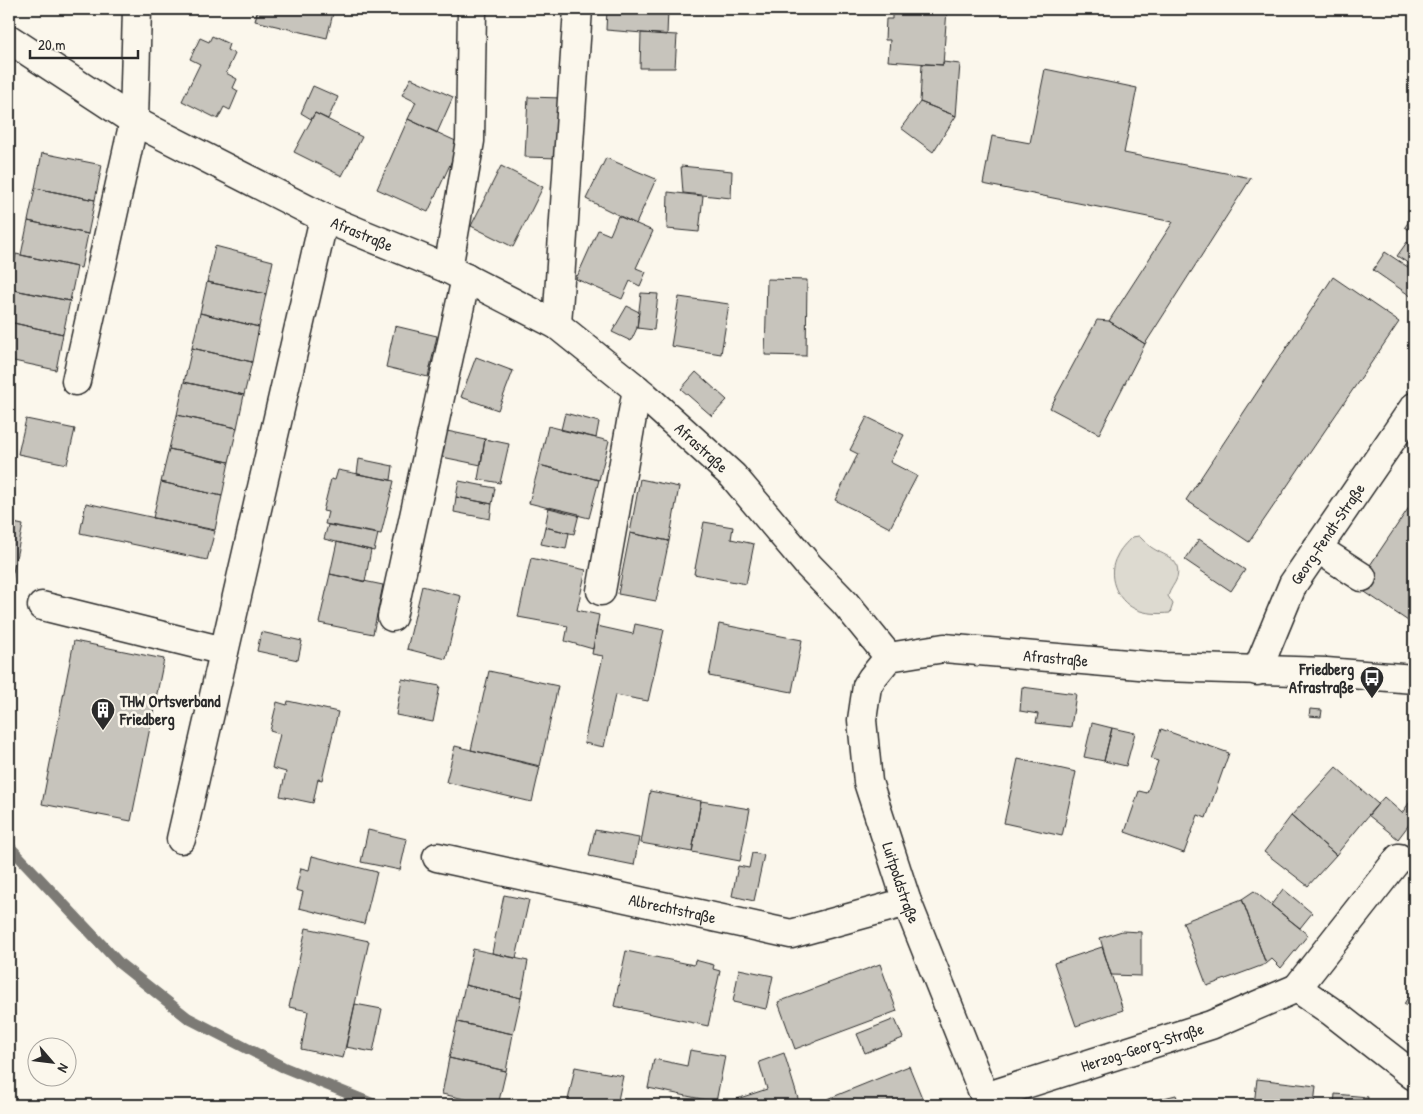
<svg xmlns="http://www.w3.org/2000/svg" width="1423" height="1114" viewBox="0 0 1423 1114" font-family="'Patrick Hand',sans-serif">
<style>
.green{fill:#dddad0;stroke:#84827e}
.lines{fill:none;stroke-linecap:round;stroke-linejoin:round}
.stream{stroke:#7b7a75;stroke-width:11}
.building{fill:#c7c4bc;stroke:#2b2b2b}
.minor-casing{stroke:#2b2b2b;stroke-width:31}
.minor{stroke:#fbf7ec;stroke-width:28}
.labels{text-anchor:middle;stroke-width:5;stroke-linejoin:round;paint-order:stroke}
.street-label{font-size:16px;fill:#2b2b2b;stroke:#fbf7ec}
.poi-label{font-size:16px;font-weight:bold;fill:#2b2b2b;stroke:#fbf7ec;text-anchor:end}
</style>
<rect width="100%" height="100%" fill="#fbf7ec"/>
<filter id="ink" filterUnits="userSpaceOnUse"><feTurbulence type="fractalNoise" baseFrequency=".02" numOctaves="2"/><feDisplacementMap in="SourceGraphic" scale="10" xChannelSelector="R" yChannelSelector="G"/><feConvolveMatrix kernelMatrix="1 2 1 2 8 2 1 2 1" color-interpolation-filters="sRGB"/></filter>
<g filter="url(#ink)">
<path class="green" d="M1139 536C1143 540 1147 544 1151 547 1163 556 1182 557 1177 578 1175 584 1170 589 1168 596L1173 604 1170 613C1158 614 1146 614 1135 609 1116 600 1106 575 1117 556 1120 549 1126 543 1132 537Z"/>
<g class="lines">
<path class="stream" d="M9 846 119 963 188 1018 283 1067 376 1105"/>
</g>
<path class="building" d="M258 9H334L327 38 255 21Z
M607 9H668L667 35 606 30Z
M892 9H947L943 65 888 61 890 40H885L886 19H892Z
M641 33 677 35 675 68H640Z
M212 36 229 44 227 50 235 54 226 73 237 79 233 88 238 91 230 110 224 107 218 119 182 101 200 64 190 59 200 38 209 42Z
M943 62 960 64 956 116 920 102 922 64 943 65Z
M1045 69 1137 88 1124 153 1251 178 1145 344 1109 321 1173 222 983 184 992 136 1030 143Z
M411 78 453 97 437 133 408 119 416 102 402 95Z
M313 86 338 97 328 119 315 113 311 119 301 113Z
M528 97 562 98 559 158 525 157Z
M920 102 956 116 933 152 901 128Z
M315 113 362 137 342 176 294 152Z
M408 119 460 143 428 212 377 189Z
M42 153 102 165 95 200 35 188Z
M606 158 656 179 636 224 586 199Z
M501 166 543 187 513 247 471 226Z
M681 166 732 171 731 198 683 193Z
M35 188 95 200 88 234 28 221Z
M668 192 703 196 699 232 667 229Z
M1414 214V233L1405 227Z
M618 216 653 231 636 268 646 272 640 286 630 281 622 299 576 279 598 230 610 235Z
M28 221 88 234 81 268 21 255Z
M1407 242 1414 247V267L1397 256Z
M215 246 273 261 266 294 207 282Z
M1385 252 1414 271V293L1412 297 1373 270Z
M16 254 77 267 70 301 9 289Z
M1333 277 1399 322 1249 542 1186 500Z
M767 279 807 280 806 356 765 355Z
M207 282 266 294 259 327 200 313Z
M9 289 70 301 63 334 9 322Z
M641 293 658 294 654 330 637 328Z
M679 297 729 304 721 354 671 346Z
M627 306 639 312 637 328 631 341 612 332Z
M200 313 259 327 252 362 192 348Z
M1097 320 1109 321 1145 344 1099 434 1050 408Z
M9 322 63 334 56 370 9 360Z
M395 326 437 336 428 377 386 367Z
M192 348 252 362 244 395 184 382Z
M476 357 513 371 498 410 461 397Z
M696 372 727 400 712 416 681 389Z
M184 382 244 395 237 428 177 415Z
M565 413 599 422 596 438 561 430Z
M177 415 237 428 229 462 169 449Z
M867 417 904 435 890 462 917 476 890 528 835 500 858 454 850 450Z
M26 419 75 429 67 464 18 454Z
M548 426 609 441 599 480 539 465Z
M447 431 485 439 481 465 442 457Z
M485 439 509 444 500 483 478 479Z
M169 449 229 462 222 496 161 482Z
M359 459 393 466 391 480 357 474Z
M539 465 599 480 589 518 529 503Z
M338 470 394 481 381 534 325 524 328 512 323 511 331 479 335 480Z
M640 479 679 487 669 541 630 533Z
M459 481 495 488 492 504 456 497Z
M161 482 222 496 215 530 153 518Z
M456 497 492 504 490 519 454 512Z
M1414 500V625L1356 586Z
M86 503 215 531 207 560 80 533Z
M549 507 579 514 574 534 545 527Z
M9 522 23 525 9 591Z
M704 522 733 527 731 539 754 544 746 584 694 574Z
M328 525 378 534 374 551 324 539Z
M545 527 569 533 566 549 541 544Z
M630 533 669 541 656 601 618 594Z
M1199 539 1245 570 1231 591 1185 560Z
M337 542 371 550 365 582 330 574Z
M531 558 586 570 577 610 599 615 593 649 565 641 568 626 518 617Z
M330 574 383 585 373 634 319 623Z
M422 586 461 596 446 659 407 649Z
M635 624 664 630 648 701 615 695 604 747 584 743 603 656 592 654 597 626 633 634Z
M719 624 802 640 792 692 709 676Z
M261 632 302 641 298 660 257 651Z
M74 641 164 659 131 821 42 804Z
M489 671 558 686 540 766 471 750Z
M402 679 440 686 433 722 396 715Z
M1022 687 1076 694 1071 727 1036 723 1038 714 1020 711Z
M288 701 338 712 322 780 318 779 313 803 280 796 286 772 272 768 280 734 270 731 277 702 287 705Z
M1310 709 1322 710 1321 717 1309 716Z
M1092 723 1112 728 1104 761 1084 757Z
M1112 728 1135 733 1126 766 1104 761Z
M1161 729 1229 753 1206 818 1198 815 1184 853 1125 832 1139 791 1147 793 1158 761 1151 759Z
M455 746 540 767 532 802 446 782Z
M1018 759 1076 772 1062 836 1004 823Z
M1336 767 1378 804 1336 855 1291 816Z
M650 791 701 801 692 852 641 843Z
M1384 797 1402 813 1412 799 1414 801V818L1398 839 1368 815Z
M701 801 750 809 740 861 692 852Z
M1291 816 1336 855 1308 886 1264 852Z
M368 830 407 839 400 870 361 862Z
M595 830 639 838 634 865 589 856Z
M752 853 764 855 754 901 732 896 738 866 749 868Z
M312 856 377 872 364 924 299 908 303 892 296 890 301 868 309 870Z
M1283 889 1312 913 1300 928 1271 905Z
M1254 891 1308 935 1281 968 1272 959 1266 964 1242 899Z
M504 895 529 900 516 958 492 953Z
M1242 899 1266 964 1207 986 1183 922Z
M306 928 369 941 343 1058 301 1049 308 1011 289 1007Z
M1122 931 1141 932V976L1111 975 1100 938Z
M1102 947 1123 1010 1076 1026 1054 963Z
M473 949 528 961 521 998 465 985Z
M626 951 694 965 695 960 714 965 713 969 720 971 708 1026 614 1006Z
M880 964 897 1011 795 1049 778 1002Z
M739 969 773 976 766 1009 733 1002Z
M465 985 521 998 513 1034 457 1022Z
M1414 987V1010L1404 1004Z
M355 1004 382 1009 373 1052 346 1047Z
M895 1019 903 1038 865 1053 857 1034Z
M457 1022 513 1034 506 1071 449 1058Z
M690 1050 725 1056 716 1102 648 1088 654 1059 687 1066Z
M784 1053 800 1105H719L767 1089 759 1062Z
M449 1058 506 1071 498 1105H492L442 1094Z
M909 1066 925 1105H813Z
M575 1067 623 1076 617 1105H567Z
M1257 1079 1316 1086 1314 1105H1254Z
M1335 1094 1368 1097 1367 1105H1334Z
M1176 1095 1180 1105H1135Z"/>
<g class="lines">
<defs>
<g id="minor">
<path id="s1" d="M9 39 134 121 324 218 448 269 557 325 644 395 733 476 809 566 845 603 889 657"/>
<path d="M448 269 470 141 472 9"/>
<path d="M557 325 578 9"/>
<path d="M76 381 134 121 137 9"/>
<path d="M1317 548 1362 577"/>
<path d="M601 591 637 389"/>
<path d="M42 606 224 651"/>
<path d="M392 617 466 278"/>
<path id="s2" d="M889 657 944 648 1162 667 1326 672 1414 679"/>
<path id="s3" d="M889 657 872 678 867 686 862 720 868 782 907 902 988 1105"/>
<path id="s4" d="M1257 671 1293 584 1414 407"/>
<path d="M181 839 324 218"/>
<path id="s5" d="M437 857 791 934 907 902"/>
<path d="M1297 988 1399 858"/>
<path id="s6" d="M985 1097 1211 1025 1297 988 1332 1012 1414 1076"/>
</g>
</defs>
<use href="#minor" class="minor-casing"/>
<use href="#minor" class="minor"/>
</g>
</g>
<defs>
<symbol id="bus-pin" viewBox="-11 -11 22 30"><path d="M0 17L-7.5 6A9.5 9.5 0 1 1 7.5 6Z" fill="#2b2b2b" stroke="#fbf7ec"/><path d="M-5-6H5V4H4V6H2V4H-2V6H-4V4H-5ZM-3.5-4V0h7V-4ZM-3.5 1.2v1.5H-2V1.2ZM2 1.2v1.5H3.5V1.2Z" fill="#fff"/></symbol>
<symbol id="building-pin" viewBox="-11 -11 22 30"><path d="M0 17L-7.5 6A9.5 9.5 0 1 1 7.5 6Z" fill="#2b2b2b" stroke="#fbf7ec"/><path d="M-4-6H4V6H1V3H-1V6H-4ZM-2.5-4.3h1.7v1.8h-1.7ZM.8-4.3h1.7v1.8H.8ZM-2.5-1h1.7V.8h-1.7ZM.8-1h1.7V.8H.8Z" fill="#fff"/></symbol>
</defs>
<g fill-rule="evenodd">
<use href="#bus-pin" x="1358" y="664" width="28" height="38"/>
<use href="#building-pin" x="89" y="696" width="28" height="38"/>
</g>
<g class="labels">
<g class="street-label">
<text dy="6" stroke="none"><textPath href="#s1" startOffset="404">Afrastraße</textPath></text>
<text dy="6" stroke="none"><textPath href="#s1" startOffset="809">Afrastraße</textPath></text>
<text dy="6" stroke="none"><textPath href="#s4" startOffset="155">Georg-Fendt-Straße</textPath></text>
<text dy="6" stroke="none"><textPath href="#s2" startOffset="168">Afrastraße</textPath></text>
<text dy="6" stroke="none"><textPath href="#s3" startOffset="239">Luitpoldstraße</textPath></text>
<text dy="6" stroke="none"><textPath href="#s5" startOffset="241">Albrechtstraße</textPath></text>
<text dy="6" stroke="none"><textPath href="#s6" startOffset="165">Herzog-Georg-Straße</textPath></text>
</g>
<g class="poi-label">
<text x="1354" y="675">Friedberg<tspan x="1354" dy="18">Afrastraße</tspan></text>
<text x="120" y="707" text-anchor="start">THW Ortsverband<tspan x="120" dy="18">Friedberg</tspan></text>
</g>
</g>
<rect width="1423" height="1114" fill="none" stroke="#fbf7ec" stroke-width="30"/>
<rect x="15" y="15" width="1393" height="1084" fill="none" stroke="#2b2b2b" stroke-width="2" filter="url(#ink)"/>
<g transform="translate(52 1062) rotate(118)"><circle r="24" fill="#fbf7ec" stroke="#a8a59f"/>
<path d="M0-4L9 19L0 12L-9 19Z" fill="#2b2b2b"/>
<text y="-8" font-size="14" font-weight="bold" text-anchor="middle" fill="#2b2b2b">N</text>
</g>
<path d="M30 50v8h108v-8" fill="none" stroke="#2b2b2b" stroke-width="2.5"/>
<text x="38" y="50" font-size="15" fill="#2b2b2b" stroke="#fbf7ec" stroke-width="4" paint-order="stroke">20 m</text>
</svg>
